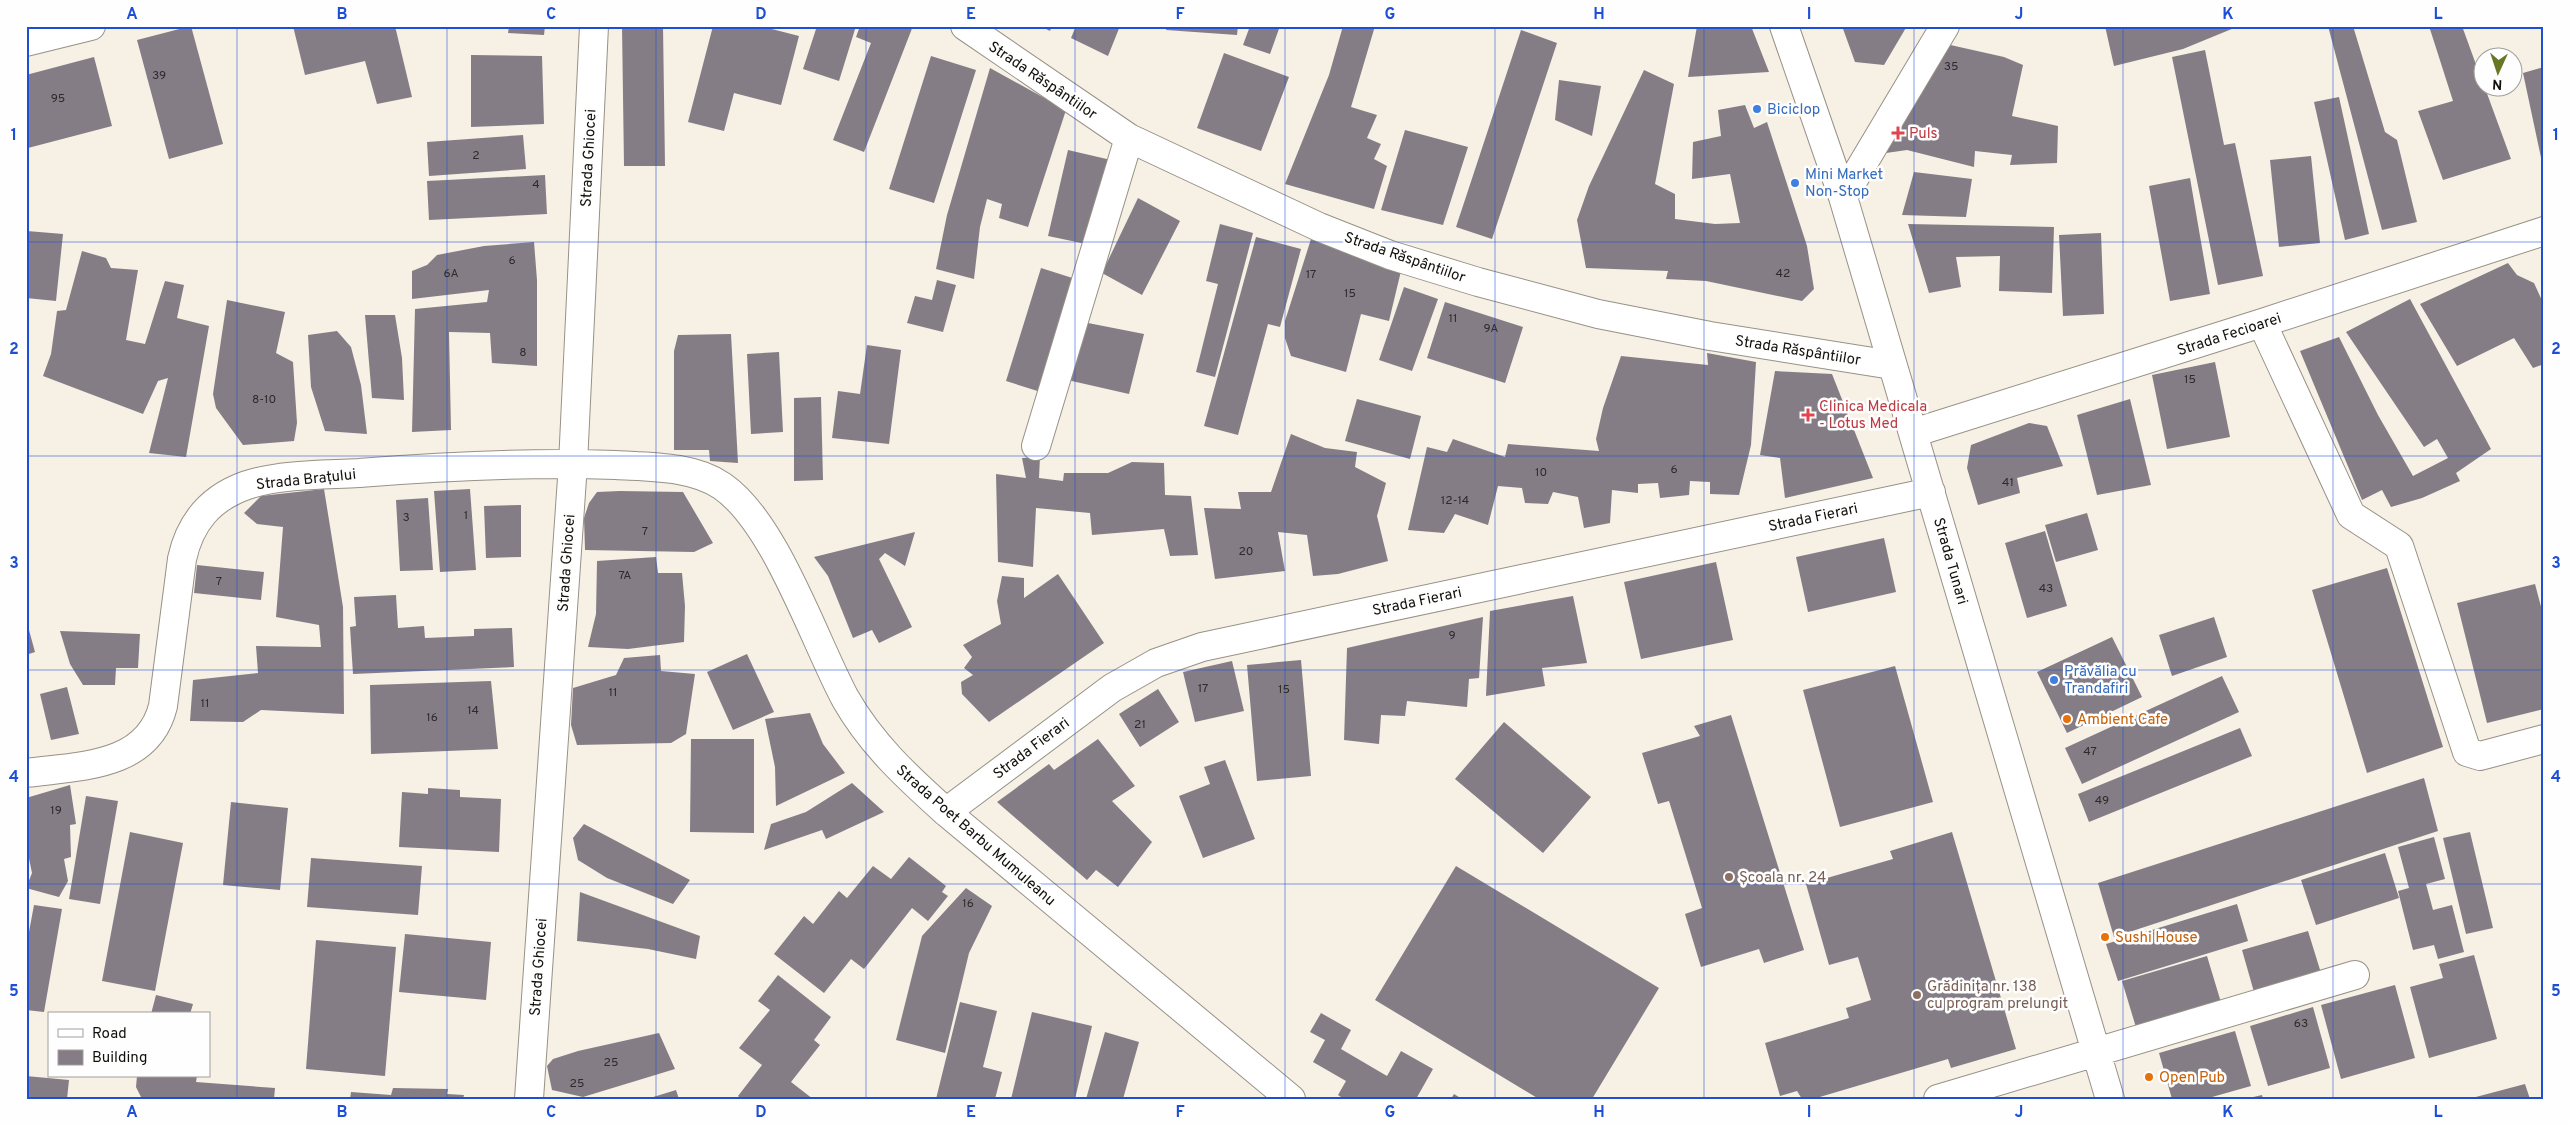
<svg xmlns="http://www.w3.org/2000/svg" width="2570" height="1125" viewBox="0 0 2570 1125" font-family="Overpass,sans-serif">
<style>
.building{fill:#847d86}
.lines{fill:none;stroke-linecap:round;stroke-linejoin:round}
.minor-casing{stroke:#979186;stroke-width:30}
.minor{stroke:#fff;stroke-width:28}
.grid{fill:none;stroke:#1d4ed8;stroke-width:1;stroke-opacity:0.55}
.shop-dot{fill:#3f7fe0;stroke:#fefefe;stroke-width:2}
.health-dot{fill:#e0444e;stroke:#fefefe;stroke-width:2}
.food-dot{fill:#e8710a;stroke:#fefefe;stroke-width:2}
.education-dot{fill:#8d6e63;stroke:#fefefe;stroke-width:2}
.labels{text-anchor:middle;stroke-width:5;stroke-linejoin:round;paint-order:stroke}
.number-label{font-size:12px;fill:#2e2b2a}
.street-label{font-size:15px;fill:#12100c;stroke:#fefefe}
.shop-label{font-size:15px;fill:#366cbe;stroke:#fefefe;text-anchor:start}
.health-label{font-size:15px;fill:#be3a42;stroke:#fefefe;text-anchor:start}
.food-label{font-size:15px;fill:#c56008;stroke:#fefefe;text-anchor:start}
.education-label{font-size:15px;fill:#785e54;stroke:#fefefe;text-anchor:start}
.neatline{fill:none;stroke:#1d4ed8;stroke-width:2}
.grid-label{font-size:16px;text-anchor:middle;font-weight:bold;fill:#1d4ed8}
</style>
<rect width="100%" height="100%" fill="#f7f0e5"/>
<path class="building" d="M191 26 223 144 169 159 137 40Z
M293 26H395L412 97 377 104 365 61 305 75Z
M509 26H545L544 35 508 33Z
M622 26H663L665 166H624Z
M713 26H760L799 36 781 105 734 93 724 131 688 122Z
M817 26H856L839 81 803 69Z
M860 26H913L864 152 833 140 871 43 856 37Z
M1040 26H1052L1050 31Z
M1076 26H1120L1108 56 1071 38Z
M1167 26H1238L1237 35 1166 30Z
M1250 26H1280L1270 54 1243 45Z
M1343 26H1375L1351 107 1377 115 1367 138 1381 144 1374 159 1387 166 1374 209 1285 184 1329 75Z
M1697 26H1751L1769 72 1688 77Z
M1842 26H1907L1884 65 1855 62Z
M2105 26H2239L2183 49 2114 66Z
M2328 26H2353L2385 132 2397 140 2417 222 2382 230Z
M2429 26H2462L2482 81V88H2485L2511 159 2443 180 2418 111 2453 101Z
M1521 30 1557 43 1492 239 1456 227Z
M1946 44 2004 57 2023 65 2012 116 2058 126 2057 163 2010 165 2012 155 1975 151 1974 167 1907 150 1879 154Z
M2205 50 2224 145 2235 143 2263 276 2218 285 2172 57Z
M1224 53 1289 77 1261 151 1197 128Z
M471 55 542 56 544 124 471 127Z
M931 56 976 70 934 203 889 189Z
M94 57 112 126 28 148 26 75Z
M2544 67V167H2543L2523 73Z
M990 68 1066 110 1028 227 999 218 1002 204 987 199 980 227 974 279 936 269 947 215Z
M1644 70 1674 84 1655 184 1675 194V219L1715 224 1740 223 1730 174 1692 179 1693 142 1721 136 1718 110 1745 105 1754 128 1767 122 1807 246 1814 289 1802 301 1706 281 1666 279 1668 271 1586 268 1577 220 1589 186Z
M1559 80 1601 86 1592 136 1555 120Z
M2339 97 2369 234 2345 240 2314 102Z
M1405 130 1468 147 1443 225 1381 210Z
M523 135 526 169 429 176 427 142Z
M1068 150 1111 160 1091 245 1048 236Z
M2311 156 2320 243 2279 247 2270 160Z
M1914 172 1972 179 1966 217 1902 215Z
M545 175 547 214 429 220 427 181Z
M2190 178 2210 294 2170 301 2149 186Z
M1138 198 1180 221 1142 295 1102 273Z
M1220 224 1253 233 1215 377 1196 372 1218 284 1206 281Z
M1908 224 2054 227 2052 293 1999 291 2000 256 1956 257 1961 287 1929 293Z
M27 231 63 234 56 301 26 298Z
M2101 233 2104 314 2063 316 2059 235Z
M1256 237 1301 249 1280 327 1268 324 1238 435 1204 426Z
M1311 239 1401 271 1389 321 1361 314 1346 372 1291 356 1285 338V321Z
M534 242 537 280V366L492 363 490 333 449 332 451 430 412 432 415 309 487 302 489 290 412 299V271L427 265 437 255 484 246Z
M82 251 106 258 111 268 138 270 126 340 145 344 165 281 184 285 177 318 209 326 186 457 149 453 168 378 158 381 143 414 43 376 51 354 57 311 66 310Z
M2508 263 2517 275 2534 283 2544 305V364L2533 368 2514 338 2457 366 2420 304Z
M1041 268 1085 282 1047 394 1006 381Z
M937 280 956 285 943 332 907 323 915 296 932 300Z
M1404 287 1438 299 1412 371 1379 360Z
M2410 299 2491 449 2456 473 2460 481 2422 498 2391 507 2382 490 2362 500 2300 351 2339 337 2378 415 2413 476 2448 458 2437 439 2424 447 2346 332Z
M227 300 285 312 276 353 293 362 297 423 294 441 243 445 216 408 213 394Z
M1445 302 1523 327 1505 383 1427 358Z
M365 315H395L402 358 404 400 372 398Z
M1088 323 1144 334 1129 394 1063 379Z
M337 331 351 347 361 385 367 434 325 431 311 387 308 335Z
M731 334 738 463 710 461 709 450H674V351L678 335Z
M867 345 901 350 889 444 832 438 838 391 860 394Z
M779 352 783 432 751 434 747 354Z
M1707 353 1756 362 1751 445 1739 495 1710 494V482L1690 481 1689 495 1660 498 1658 483 1638 484V493L1612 490 1610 523 1584 528 1578 497 1553 492 1548 504 1525 503 1522 488 1498 486 1488 525 1455 514 1444 533 1408 530 1427 447 1447 452 1453 439 1505 457 1508 444 1599 451 1596 439 1603 408 1621 356 1708 365Z
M2215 362 2230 437 2167 449 2152 375Z
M1775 371 1832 374 1873 478 1785 498 1780 458 1760 455Z
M821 397 823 480 794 481V398Z
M1357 399 1421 416 1410 459 1345 441Z
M2130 399 2151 485 2097 495 2077 415Z
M2029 423 2047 426 2063 466 2017 478 2020 493 1978 505 1967 468 1971 445Z
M1291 434 1325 448 1357 452 1355 467 1386 483 1377 516 1388 561 1338 574 1313 576 1307 535 1278 532 1285 571 1215 579 1204 508 1241 509 1238 492H1271Z
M1040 457 1039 478 1063 481 1064 473H1108L1132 462 1164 463 1165 495 1191 496 1198 555 1170 556 1164 529 1092 535 1090 513 1036 508 1033 567 998 562 996 474 1026 478 1022 458Z
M324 489 343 607 344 714 261 710 243 722 190 721 193 680 258 673 256 646 321 647 319 625 276 617 283 527 257 524 244 513 261 496Z
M470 489 476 570 440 572 434 491Z
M620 491 683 492 713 543 694 552 585 550 584 518 589 503 597 492Z
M428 498 433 570 400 571 396 500Z
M521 505V557L486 558 484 506Z
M2087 513 2098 550 2056 562 2045 525Z
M2045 531 2067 606 2027 618 2005 543Z
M915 532 905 566 885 553 879 559 912 627 879 643 872 630 853 638 828 576 814 557Z
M1884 538 1896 592 1808 612 1796 557Z
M656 557 658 573H682L685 606 684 642 628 649 588 647 596 614 597 561Z
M1716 562 1733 640 1641 659 1624 582Z
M197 565 264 572 261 600 194 593Z
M2387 568 2443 747 2367 773 2312 590Z
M1058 574 1104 643 989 722 962 694 961 682 973 675 964 668 972 657 963 645 1001 624 997 601 1002 576 1024 578V598Z
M2535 584 2544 618V709L2487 723 2457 603Z
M396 595 398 628 424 626 425 638 474 636V629L512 628 514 667 353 674 350 627 356 626 354 597Z
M1573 596 1587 663 1542 668 1545 686 1486 696 1490 611Z
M1483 617 1479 678 1469 679 1467 707 1407 701 1405 716 1381 715 1379 744 1344 740 1347 648Z
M2214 617 2227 657 2172 676 2159 635Z
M26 619 35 652 26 655Z
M60 631 140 634 138 668H116L115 685H83L70 664Z
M2112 637 2142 697 2067 733 2037 672Z
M747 654 774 712 733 730 707 672Z
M660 655 661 671 695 674 686 734 671 743 577 745 571 725 573 688 616 675 624 658Z
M1301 660 1311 776 1257 781 1247 665Z
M1232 661 1244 711 1195 722 1183 672Z
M1895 666 1933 802 1840 827 1803 690Z
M2222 676 2239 712 2082 784 2065 748Z
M491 681 498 749 371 754 370 685Z
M67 687 79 734 51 740 40 694Z
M1158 689 1179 722 1140 747 1119 714Z
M810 713 823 744 845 773 776 806 775 767 765 719Z
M1731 715 1804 950 1764 963 1759 949 1701 967 1685 914 1702 908 1669 801 1658 804 1642 753 1700 736 1694 726Z
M1504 722 1591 797 1543 853 1455 779Z
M2240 728 2252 756 2089 822 2078 794Z
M691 739H754V833L690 832Z
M1098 739 1135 786 1112 801 1152 842 1118 887 1096 870 1087 880 997 802 1049 764 1054 770Z
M1225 760 1255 839 1203 858 1179 796 1210 784 1204 767Z
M2424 778 2438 831 2114 937 2098 883Z
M852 783 884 812 826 839 822 830 764 850 771 824 806 812Z
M70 785 76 824 70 825 71 857 64 859 68 881 59 897 26 888 32 873 26 844V798Z
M428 788 460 790V797L501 799 499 852 399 847 402 792 428 794Z
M86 796 118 801 100 904 69 899Z
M231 802 288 808 280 890 223 885Z
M584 824 690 880 673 904 607 878 578 860 573 838Z
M130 832 183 843 155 991 102 981Z
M1952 832 2016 1049 1951 1068 1948 1059 1813 1099H1802L1797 1091 1780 1096 1765 1043 1849 1018 1846 1008 1871 1000 1858 957 1829 965 1806 884 1893 859 1890 851Z
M2470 832 2493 928 2466 934 2443 838Z
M2434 837 2445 879 2426 884 2433 910 2452 905 2464 952 2438 959 2434 945 2413 950 2398 891 2409 888 2398 847Z
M2385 853 2399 898 2316 925 2301 880Z
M909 857 946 886 942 892 948 896 928 921 912 908 864 969 851 959 824 993 774 954 804 916 813 924 839 891 847 898 873 866 891 879Z
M311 858 422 866 418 915 307 907Z
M1456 866 1659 988 1592 1099H1539L1375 1000Z
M966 888 992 906 969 953 945 1053 896 1040 922 936Z
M580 892 700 936 696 959 648 949 577 941Z
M2237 904 2248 941 2118 981 2106 944Z
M34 905 62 909 44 1012 26 1010V948Z
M2308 931 2321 973 2254 992 2242 950Z
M405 934 491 942 486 1000 399 992Z
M316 940 396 947 385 1076 306 1069Z
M2474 955 2497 1039 2429 1058 2410 987 2443 978 2439 964Z
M2207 956 2223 1009 2138 1034 2122 981Z
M778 975 831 1017 814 1040 820 1045 791 1082 813 1099H741L738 1096 762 1065 739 1048 770 1010 758 1001Z
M2395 985 2415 1058 2341 1079 2321 1005Z
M156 995 193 1004 190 1014H151Z
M960 1002 997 1011 983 1067 1002 1072 995 1099H936Z
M2313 1007 2330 1068 2268 1086 2250 1026Z
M1032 1012 1092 1026 1075 1099H1011Z
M1321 1013 1351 1030 1341 1049 1387 1076 1401 1051 1433 1069 1416 1099H1344L1338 1095 1346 1081 1313 1062 1325 1040 1310 1032Z
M2235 1031 2251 1086 2205 1099H2172L2159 1053Z
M1105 1032 1139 1042 1123 1099H1086Z
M659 1033 675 1069 583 1097 552 1090 547 1066 553 1059 578 1051Z
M26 1076 69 1080 67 1099H26Z
M137 1076H197L196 1082 275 1088 274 1099H142L136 1087Z
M2525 1084 2530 1099H2472V1098Z
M393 1088 448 1089 447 1094 464 1095 463 1099H350L351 1092 391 1095Z
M676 1090 679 1099H651L650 1098Z
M1454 1094 1462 1099H1451Z
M2262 1095 2263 1099H2249V1098Z"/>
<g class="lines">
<defs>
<path id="minor" d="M965 26 1129 138 1319 227 1390 255 1478 282 1598 314 1710 336 1892 365
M1784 26 1843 197 2110 1099
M26 42 91 26
M1843 197 1945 26
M2262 323 2351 515 2399 546 2467 752 2480 756 2544 739
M1913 433 2262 323 2544 231
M1036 446 1129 138
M26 773C78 766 148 768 163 706L182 559C190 522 210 498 247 485 282 474 323 475 359 473 445 466 531 462 616 465 650 467 693 466 722 486 775 522 814 640 845 698 871 744 907 777 946 812L1291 1099
M946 812 1112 688 1156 663 1202 647 1931 492
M529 1099 573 464 594 26
M1938 1099 2355 975"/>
</defs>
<use href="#minor" class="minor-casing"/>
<use href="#minor" class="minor"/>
</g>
<path class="grid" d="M237 26V1099M447 26V1099M656 26V1099M866 26V1099M1075 26V1099M1285 26V1099M1495 26V1099M1704 26V1099M1914 26V1099M2123 26V1099M2333 26V1099M26 242H2544M26 456H2544M26 670H2544M26 884H2544"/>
<g class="shop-dot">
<circle cx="1757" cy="109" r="5"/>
<circle cx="1795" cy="183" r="5"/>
<circle cx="2054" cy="680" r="5"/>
</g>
<g class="health-dot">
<path d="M1895.5 125.5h5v5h5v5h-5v5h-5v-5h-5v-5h5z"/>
<path d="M1805.5 407.5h5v5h5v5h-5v5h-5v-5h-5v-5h5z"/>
</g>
<g class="food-dot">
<circle cx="2067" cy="719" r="5"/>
<circle cx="2105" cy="937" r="5"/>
<circle cx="2149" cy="1077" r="5"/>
</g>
<g class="education-dot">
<circle cx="1729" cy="877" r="5"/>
<circle cx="1917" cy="995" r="5"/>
</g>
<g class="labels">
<g class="number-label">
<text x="1951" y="70">35</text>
<text x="159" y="79">39</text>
<text x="58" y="102">95</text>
<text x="476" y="159">2</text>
<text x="536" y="188">4</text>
<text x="512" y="264">6</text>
<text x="451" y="277">6A</text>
<text x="1783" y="277">42</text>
<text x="1311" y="278">17</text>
<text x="1350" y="297">15</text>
<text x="1453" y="322">11</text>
<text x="1491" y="332">9A</text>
<text x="523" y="356">8</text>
<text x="2190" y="383">15</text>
<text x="264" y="403">8-10</text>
<text x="1674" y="473">6</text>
<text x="1541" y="476">10</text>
<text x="2008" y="486">41</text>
<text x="1455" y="504">12-14</text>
<text x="466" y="519">1</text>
<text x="406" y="521">3</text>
<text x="645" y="535">7</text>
<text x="1246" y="555">20</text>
<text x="625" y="579">7A</text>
<text x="219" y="585">7</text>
<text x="2046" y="592">43</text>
<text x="1452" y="639">9</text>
<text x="1203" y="692">17</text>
<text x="1284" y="693">15</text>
<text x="613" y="696">11</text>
<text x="205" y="707">11</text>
<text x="473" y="714">14</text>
<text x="432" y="721">16</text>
<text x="1140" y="728">21</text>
<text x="2090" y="755">47</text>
<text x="2102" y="804">49</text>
<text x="56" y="814">19</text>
<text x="968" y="907">16</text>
<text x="2301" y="1027">63</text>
<text x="611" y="1066">25</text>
<text x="577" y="1087">25</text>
</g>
<g class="street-label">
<text transform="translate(1043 80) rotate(34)" y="5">Strada Răspântiilor</text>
<text transform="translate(588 158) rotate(-87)" y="5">Strada Ghiocei</text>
<text transform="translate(1405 257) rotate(19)" y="5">Strada Răspântiilor</text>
<text transform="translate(2229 334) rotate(-18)" y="5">Strada Fecioarei</text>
<text transform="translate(1798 350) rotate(9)" y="5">Strada Răspântiilor</text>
<text transform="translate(306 479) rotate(-6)" y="5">Strada Brațului</text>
<text transform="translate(1813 517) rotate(-12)" y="5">Strada Fierari</text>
<text transform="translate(1951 561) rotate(74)" y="5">Strada Tunari</text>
<text transform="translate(566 563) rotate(-86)" y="5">Strada Ghiocei</text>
<text transform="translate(1417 601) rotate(-12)" y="5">Strada Fierari</text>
<text transform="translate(1031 748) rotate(-37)" y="5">Strada Fierari</text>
<text transform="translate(976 835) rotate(41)" y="5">Strada Poet Barbu Mumuleanu</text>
<text transform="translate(538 967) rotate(-86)" y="5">Strada Ghiocei</text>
</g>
<g class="shop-label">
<text x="1767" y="114">Biciclop</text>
<text x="1805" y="179">Mini Market<tspan x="1805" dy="17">Non-Stop</tspan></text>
<text x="2064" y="676">Prăvălia cu<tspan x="2064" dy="17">Trandafiri</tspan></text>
</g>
<g class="health-label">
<text x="1909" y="138">Puls</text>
<text x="1819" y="411">Clinica Medicala<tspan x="1819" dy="17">- Lotus Med</tspan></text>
</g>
<g class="food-label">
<text x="2077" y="724">Ambient Cafe</text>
<text x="2115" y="942">Sushi House</text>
<text x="2159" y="1082">Open Pub</text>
</g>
<g class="education-label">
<text x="1739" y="882">Școala nr. 24</text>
<text x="1927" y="991">Grădinița nr. 138<tspan x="1927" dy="17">cu program prelungit</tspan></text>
</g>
</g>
<rect width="2570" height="1125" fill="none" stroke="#fefefe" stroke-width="55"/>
<rect x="48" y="1012" width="162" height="65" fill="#fefefe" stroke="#a09f9d"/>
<rect x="58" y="1029" width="25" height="8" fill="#ffffff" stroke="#a09f9d"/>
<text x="92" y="1038" font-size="15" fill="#12100c">Road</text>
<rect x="58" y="1050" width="25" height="15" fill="#847d86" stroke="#a09f9d"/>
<text x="92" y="1062" font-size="15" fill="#12100c">Building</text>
<g transform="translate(2498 72) rotate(183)"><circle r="24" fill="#fefefe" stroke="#a09f9d"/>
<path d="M0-4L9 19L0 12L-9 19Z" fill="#687724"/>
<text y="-8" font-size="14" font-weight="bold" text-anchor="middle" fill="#12100c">N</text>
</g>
<rect x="28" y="28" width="2514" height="1070" class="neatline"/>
<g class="grid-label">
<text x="132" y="19">A</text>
<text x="342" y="19">B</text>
<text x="551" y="19">C</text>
<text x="761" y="19">D</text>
<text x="971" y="19">E</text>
<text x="1180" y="19">F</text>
<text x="1390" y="19">G</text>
<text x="1599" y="19">H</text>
<text x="1809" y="19">I</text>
<text x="2019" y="19">J</text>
<text x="2228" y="19">K</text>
<text x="2438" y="19">L</text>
<text x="14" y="140">1</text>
<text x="2556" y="140">1</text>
<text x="14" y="354">2</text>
<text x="2556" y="354">2</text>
<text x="14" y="568">3</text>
<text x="2556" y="568">3</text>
<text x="14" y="782">4</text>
<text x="2556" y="782">4</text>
<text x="14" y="996">5</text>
<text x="2556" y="996">5</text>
<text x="132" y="1117">A</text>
<text x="342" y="1117">B</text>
<text x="551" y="1117">C</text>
<text x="761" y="1117">D</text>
<text x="971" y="1117">E</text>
<text x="1180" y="1117">F</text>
<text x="1390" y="1117">G</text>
<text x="1599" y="1117">H</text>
<text x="1809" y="1117">I</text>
<text x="2019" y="1117">J</text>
<text x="2228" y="1117">K</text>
<text x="2438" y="1117">L</text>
</g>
</svg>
